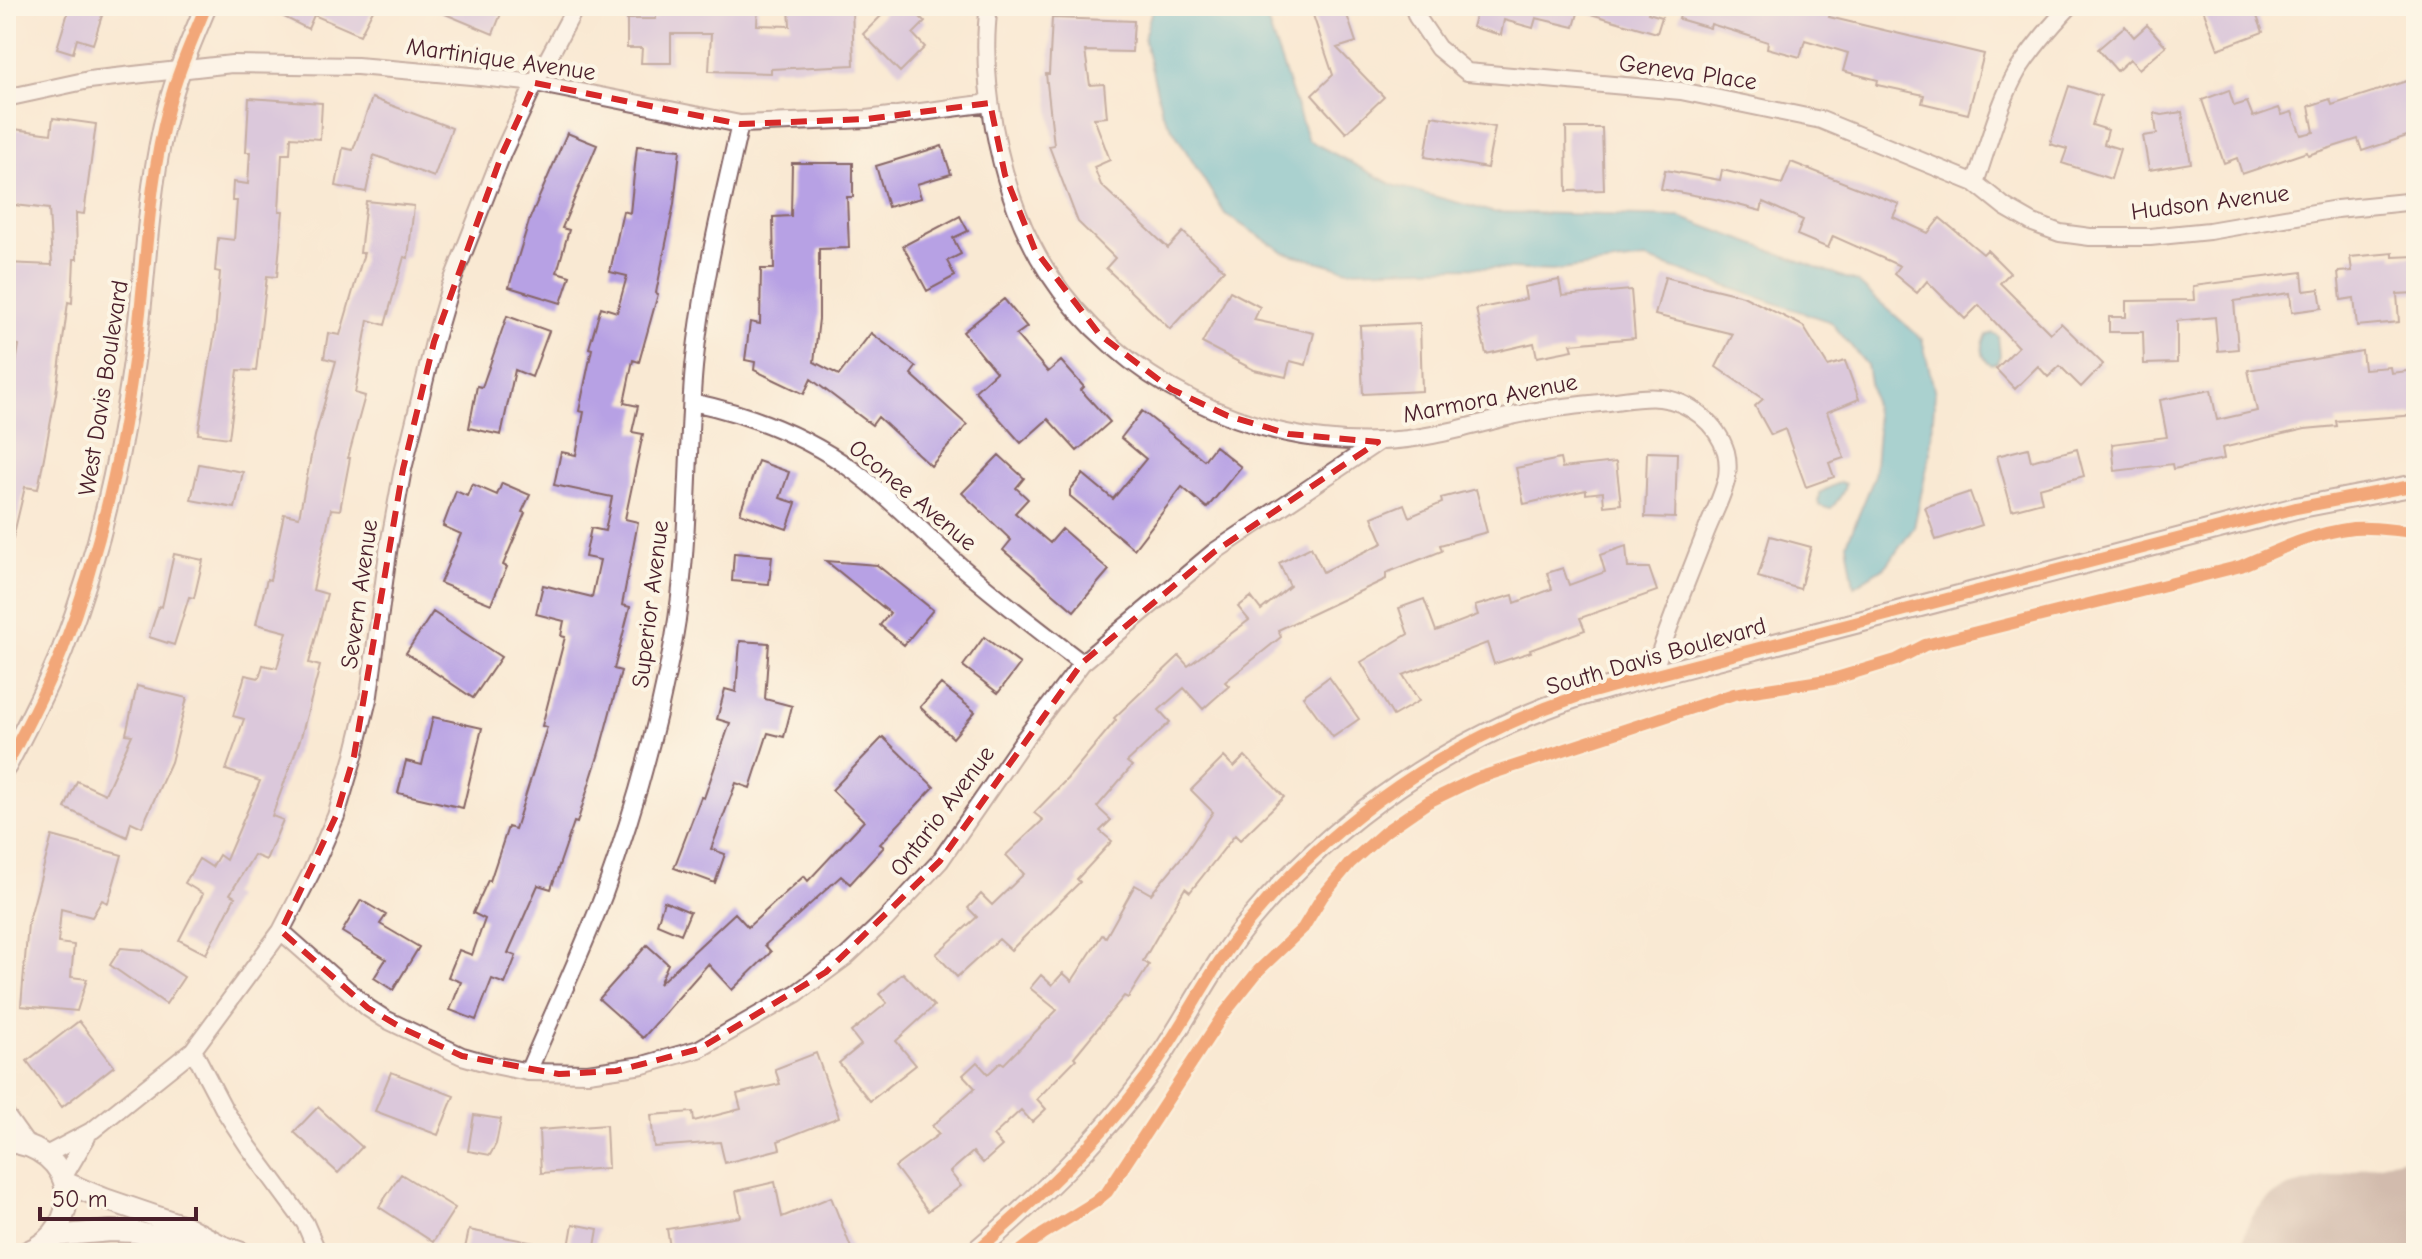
<svg xmlns="http://www.w3.org/2000/svg" width="2422" height="1259" viewBox="0 0 2422 1259" font-family="'Comic Neue',sans-serif">
<style>
.water{fill:#4cb3ca;stroke:#4b697a;stroke-width:2}
.lines{fill:none;stroke-linecap:round;stroke-linejoin:round}
.runway{stroke:#a2847f;stroke-width:140}
.building{fill:#b7a1e4}
.minor-casing{stroke:#876666;stroke-width:20}
.tertiary-casing{stroke:#876666;stroke-width:24}
.minor{stroke:#fff;stroke-width:16}
.tertiary{stroke:#fff;stroke-width:20}
.cycleway-casing{stroke:#fcf5e5;stroke-width:17}
.cycleway{stroke:#e8590c;stroke-width:12}
.marked{fill:none;stroke:#d62828;stroke-width:6;stroke-dasharray:16 10;stroke-linejoin:round}
.labels{text-anchor:middle;stroke-width:8;stroke-linejoin:round;paint-order:stroke}
.street-label{font-size:24px;fill:#4a1f2b;stroke:#fcf5e5}
</style>
<rect width="100%" height="100%" fill="#fcf5e5"/>
<filter id="ink" filterUnits="userSpaceOnUse"><feTurbulence type="fractalNoise" baseFrequency=".0125" numOctaves="2"/><feDisplacementMap in="SourceGraphic" scale="16" xChannelSelector="R" yChannelSelector="G"/><feConvolveMatrix kernelMatrix="1 2 1 2 8 2 1 2 1" color-interpolation-filters="sRGB"/></filter>
<filter id="wash" filterUnits="userSpaceOnUse"><feTurbulence type="fractalNoise" baseFrequency=".006" numOctaves="4" result="noise"/><feDisplacementMap in="SourceGraphic" scale="32" xChannelSelector="R" yChannelSelector="G"/><feGaussianBlur stdDeviation="1.8" result="paint"/><feColorMatrix in="noise" values="0 0 0 0 0 0 0 0 0 0 0 0 0 0 0 0 0 1.4 0 .05"/><feComposite in="paint" operator="in"/></filter>
<g filter="url(#wash)">
<rect width="100%" height="100%" fill="#f9e9d3"/>
<path class="water" d="M1153 6H1262L1308 140 1393 185 1492 212 1680 217 1857 282 1922 339 1935 393 1930 453 1914 527 1887 565 1854 586 1847 543 1874 478 1878 431 1867 365 1831 322 1646 259 1552 271 1465 267 1348 270 1284 252 1225 214 1162 112 1144 38Z
M1993 333 1998 336 2000 355 1997 363 1991 364C1980 358 1981 344 1987 335Z
M1840 482 1845 484C1845 491 1836 504 1830 509L1820 506 1818 502 1819 493Z"/>
<g class="lines">
<path class="runway" d="M2312 1253 2416 1227"/>
</g>
<g id="blocks">
<path class="building" d="M70 6H105L93 44 77 39 73 53 57 48Z
M262 6H375L360 35 314 15 308 29Z
M426 6H504L493 34Z
M656 6H758L757 25 790 26 789 6H852L854 65 771 69V73L709 71 711 34H671V63H641L642 48H627V19H656Z
M891 6H909L925 22 913 34 925 47 900 72 863 34Z
M1310 6H1344L1356 42 1337 48 1384 97 1346 133 1312 95 1333 75Z
M1472 6H1580L1574 27 1536 18 1533 28 1504 20 1501 35 1472 27 1476 13 1471 12Z
M1580 6H1651L1648 13 1662 17 1657 33 1580 11Z
M1683 6H1811L1831 12 1829 17 1984 54 1968 114 1922 103 1924 95 1877 85 1878 80 1843 71 1848 53 1805 40 1800 57 1767 48 1768 42 1711 24 1710 28 1679 19Z
M2202 6H2253L2263 32 2218 49Z
M1052 18 1134 21 1132 52 1085 51 1090 85 1104 84 1107 117 1094 118 1110 160 1094 167 1101 185 1168 248 1183 232 1224 270 1170 329 1106 268 1115 258 1078 222 1049 146 1054 145 1046 74H1049Z
M2147 25 2166 46 2139 69 2130 59 2117 71 2098 49 2125 26 2134 37Z
M2416 78V133L2362 151 2358 139 2308 155 2307 152 2242 174 2237 158 2224 163 2202 100 2229 90 2234 106 2247 102 2253 117 2279 108 2282 115 2292 112 2301 135 2314 132 2309 106 2330 99 2332 105Z
M2069 86 2101 96 2092 125 2108 130 2104 144 2120 149 2111 179 2062 163 2067 149 2050 144Z
M249 98 322 103 320 139 291 137 290 154H282L279 211H283L277 277 267 276 256 371 238 370 229 438 198 434 215 332 220 272 215 271 218 238 234 240 237 201H232L233 182 248 184 250 152H246Z
M372 98 452 128 434 177 374 155 366 192 336 186 343 148 353 150Z
M2182 112 2191 163 2149 170 2143 136 2157 134 2154 113 2162 115Z
M1432 116 1495 127 1487 168 1425 157Z
M53 118 96 124 84 214 76 213 77 259H74L72 303 68 302 56 394 38 489 25 487 13 538 6 537V426L19 345 6 342 10 299H6V263L52 265 49 209 6 204V128L51 134Z
M1566 128H1602L1604 190 1567 191Z
M567 133 597 145 562 228 569 230 557 272 570 276 561 303 509 287 530 218Z
M637 146 680 150 674 204 656 293 658 294 639 362 633 360 624 403 638 406 632 432 643 434 625 519 638 522 622 605 630 607 614 669 621 671 599 753 577 823 574 822 551 889 538 885 508 953 516 956 505 984 492 979 476 1020 450 1010 461 982 448 977 459 950 472 955 485 919 473 913 488 880 490 881 508 827 515 829 547 727 542 726 565 637 561 636 564 621 536 614 543 585 592 597 600 560 585 557 591 528 605 531 612 497 554 485 561 452 576 455 584 412 579 411 592 349 589 348 601 307 617 312 627 276 610 272 623 211 630 213Z
M942 146 951 174 917 184 921 198 888 207 876 166Z
M1791 162 1899 204 1893 217 1928 233 1940 218 1983 254 1987 250 2010 273 2000 283 2050 333 2061 323 2103 364 2081 387 2060 366 2048 377 2038 366 2015 389 1996 369 2018 347 1979 305 1965 319 1927 281 1917 293 1894 274 1900 266 1833 236 1828 248 1797 235 1803 220 1763 202 1761 211 1715 199 1661 189 1665 170 1720 180 1722 170 1782 184Z
M792 163H853V197H847L849 248 819 249V319L814 362 839 375 871 333 916 367 911 374 967 425 931 466 878 417 872 425 811 379 804 394 754 370 755 362 745 360 750 322 760 324 761 269H774L773 217 791 216Z
M366 201 414 206 408 258 404 257 385 325 368 320 355 393 365 396 348 458H350L340 510 331 509 313 590 327 594 309 663 320 666 301 737 272 816 283 820 266 860 254 855 230 894 235 897 206 954 179 940 203 894 185 883 199 859 212 867 219 855 226 860 260 781 226 770 244 719 233 716 245 675 259 678 263 665 277 668 287 632 256 624 267 579 270 580 284 514 299 517 315 436 336 361 324 358 328 333 340 335 364 253H360Z
M960 216 968 231 953 238 961 254 947 261 955 276 927 291 903 246Z
M2393 253V257L2416 256V293L2397 294 2399 322 2357 326 2354 298 2341 300 2338 272 2352 271 2350 257Z
M2302 272 2304 291 2319 289 2322 308 2292 312 2290 293 2234 301 2238 349 2218 351 2215 317 2177 321V363L2144 364 2143 332H2109V317H2126V301L2194 300 2193 286Z
M1665 277 1743 296 1803 326 1828 366 1845 361 1859 399 1827 412 1844 458 1829 463 1834 477 1806 487 1785 429 1771 435 1755 406 1763 399 1716 367 1733 334 1655 315Z
M1559 280 1562 296 1631 290 1635 338 1571 344 1573 350 1537 357 1534 343 1486 354 1476 309 1526 299 1524 287Z
M1230 291 1260 307 1254 320 1314 333 1306 365 1290 361 1286 377 1254 370 1202 343Z
M1004 299 1027 327 1016 335 1048 372 1061 361 1084 387 1081 390 1110 422 1077 451 1048 419 1021 443 975 391 996 372 963 332Z
M507 316 549 331 532 377 515 370 501 435 469 428 477 386 482 387Z
M1420 323 1422 391 1363 394 1360 326Z
M2362 351 2364 369 2390 367 2391 373 2416 370V415L2336 421 2337 426 2305 429 2222 448 2224 459 2173 469 2172 464 2115 471 2112 444 2167 437 2160 400 2211 390 2217 420 2257 411 2248 370Z
M1142 411 1204 460 1215 446 1241 467 1207 508 1182 487 1134 549 1070 496V490L1083 474 1113 499 1146 459 1121 438Z
M2028 448 2031 461 2077 449 2084 476 2039 488 2042 502 2012 510 1997 456Z
M1647 452 1677 453 1675 518 1645 517Z
M999 455 1024 478 1016 488 1028 499 1015 513 1050 543 1062 529 1109 570 1074 611 1003 550 1011 540 962 493Z
M1560 459 1562 468 1616 462 1621 504 1604 506 1603 492 1586 494V490L1524 504 1516 468Z
M758 461 789 472 780 498 796 503 787 529 740 513Z
M199 464 243 472 235 508 191 500Z
M502 483 530 495 522 512 525 513 503 565 507 567 491 604 440 583 461 534 443 526 456 491 467 496 472 484 497 495Z
M1476 489 1487 532 1440 545 1442 551 1386 573V579L1278 630 1281 637 1225 682 1229 686 1203 709 1184 688 1159 710 1170 722 1127 762 1132 766 1097 807 1111 820 1100 831 1112 841 1077 879 1080 882 1011 950 999 939 957 977 936 954 977 917 968 908 981 894 992 905 1024 874 1006 855 1043 820 1034 813 1067 779 1116 720 1114 718 1179 656 1188 666 1249 620 1238 607 1251 597 1261 610 1290 586 1279 563 1311 547 1323 572 1383 543 1372 517 1404 504 1409 517 1442 503 1441 498Z
M1970 492 1982 525 1936 540 1925 507Z
M1770 536 1811 547 1800 589 1758 577Z
M1626 546 1628 568H1649L1657 591 1580 618 1585 630 1530 650 1531 652 1494 664 1487 643 1403 675 1419 701 1393 716 1361 662 1408 634 1399 608 1424 599 1436 631 1478 615 1475 606 1513 595 1515 603 1552 589 1547 573 1563 568 1569 585 1605 572 1600 555Z
M734 553 772 556 769 584 732 581Z
M174 554 203 560 194 598 189 597 174 645 149 637 159 606 162 607Z
M826 561 877 565 933 610 904 645 880 625 890 613Z
M433 612 501 657 473 698 406 653Z
M984 637 1020 664 998 693 963 666Z
M740 641 769 643 765 699 792 706 784 737 768 733 750 788 736 783 711 849 725 854 715 883 674 868 701 797 704 798 730 723 717 719 725 689 736 692Z
M1329 677 1359 719 1333 737 1303 696Z
M941 684 975 712 953 738 920 707Z
M137 686 187 698 171 762 142 827 131 822 127 837 65 808 77 781 105 794 132 735 126 734Z
M433 717 482 728 463 808 398 793 406 761 422 765Z
M883 737 934 787 880 844 884 847 850 884 841 876 765 945 771 952 732 990 708 964 643 1038 599 999 647 945 668 964 659 984 735 913 748 927 804 876 808 881 864 821 832 790Z
M1245 756 1284 797 1240 840 1235 835 1190 892 1185 888 1143 961 1149 965 1128 998 1124 996 1074 1057 1076 1059 1037 1099 1046 1109 1032 1122 1021 1110 993 1136 1002 1146 983 1163 973 1152 950 1172 961 1186 928 1211 895 1167 939 1134 932 1126 975 1088 963 1075 977 1062 988 1074 1001 1062 1004 1064 1057 1010 1030 988 1041 975 1052 985 1063 973 1072 981 1102 935 1106 937 1135 885 1151 894 1186 852 1213 812 1191 790 1224 757 1234 767Z
M52 836 122 855 108 903 102 900 92 917 61 909 58 943 74 945 71 977 87 979 77 1011 21 1006 28 924Z
M361 900 386 915 380 924 419 947 393 990 374 978 386 959 342 932Z
M664 901 690 912 681 934 657 924Z
M121 948 143 950 184 977 166 1004 110 965Z
M903 973 934 1006 896 1041 916 1065 870 1101 839 1063 861 1045 851 1032 887 1003 879 994Z
M79 1021 114 1066 62 1107 27 1061Z
M816 1053 839 1117 778 1141 780 1149 725 1163 720 1142 654 1147 651 1115 693 1112 694 1121 741 1109 737 1094 780 1084 775 1069Z
M391 1072 454 1096 438 1135 375 1111Z
M318 1107 362 1147 338 1173 294 1132Z
M474 1115 501 1119 496 1144 490 1155 468 1151Z
M606 1125 608 1168 541 1173 539 1130Z
M401 1174 455 1208 433 1242 379 1207Z
M775 1182 782 1217 831 1197 853 1253H671L667 1229 741 1217 736 1191Z
M573 1224 598 1229 594 1253H568Z
M469 1230 545 1245 544 1253H464Z"/>
</g>
</g>
<g filter="url(#ink)">
<use href="#blocks" fill-opacity="0" stroke="#876666" stroke-width="2"/>
<g class="lines">
<defs>
<path id="minor" d="M989 6C983 47 987 87 994 127 1003 176 1020 229 1047 271 1118 381 1252 447 1381 441 1421 440 1456 430 1495 420 1532 410 1570 406 1609 402 1625 400 1643 396 1660 398 1689 401 1717 423 1726 452 1728 460 1728 469 1727 477 1723 497 1711 518 1704 537 1686 583 1667 629 1652 676
M1413 6 1417 17 1438 48 1467 72 1681 91 1821 120 1975 183 2005 207 2033 223 2060 233 2090 237H2150L2209 231 2337 209 2416 201
M6 98 89 80 232 64 357 66 471 76 535 83 740 124 867 119 990 103
M1975 183C1988 146 1998 105 2018 70 2033 47 2051 26 2070 6
M692 402C749 414 806 436 854 471 891 498 924 534 958 564 998 599 1040 631 1082 663
M281 931 368 1008 385 1019 462 1056 494 1065 528 1072 588 1073 643 1065 699 1049 797 993 847 956 885 920 940 861 1025 738 1082 663 1214 552 1378 442
M193 1050 225 1111 248 1146 305 1223 318 1253
M528 1072C553 1013 581 954 604 894 634 812 658 725 674 638 690 549 686 457 694 367 702 284 722 204 740 124
M46 1155 93 1130 193 1050 281 931 311 873 336 816 354 756 369 695 389 545 403 469 434 342 450 287 502 154 535 83 576 6
M63 1178 87 1137"/>
<path id="tertiary" d="M6 766C26 728 46 690 62 651 101 551 124 444 137 338 147 261 148 184 168 109 177 73 192 40 206 6
M6 1119 23 1143
M6 1142C75 1146 90 1226 25 1253
M64 1182 105 1199 187 1227 222 1246 242 1253
M53 1236 111 1231 136 1232 191 1246H218
M974 1253C1036 1200 1098 1142 1147 1076 1184 1026 1210 967 1250 920 1336 818 1451 739 1576 697 1601 689 1627 683 1652 676L2296 508 2416 485"/>
</defs>
<use href="#minor" class="minor-casing"/>
<use href="#tertiary" class="tertiary-casing"/>
<use href="#minor" class="minor"/>
<use href="#tertiary" class="tertiary"/>
<defs>
<path id="cycleway" d="M6 766C26 728 46 690 62 651 101 551 124 444 137 338 147 261 148 184 168 109 177 73 192 40 206 6
M974 1253C1036 1200 1098 1142 1147 1076 1184 1026 1210 967 1250 920 1336 818 1451 739 1576 697 1601 689 1627 683 1652 676L2296 508 2416 485
M1018 1253 1043 1234 1095 1202 1107 1192 1223 1015 1259 970 1303 928 1322 897 1350 863 1386 831 1428 802 1475 779 1734 694 1833 679 1896 660 1925 645 2241 566C2278 550 2312 533 2353 528 2374 526 2395 531 2416 532"/>
</defs>
<use href="#cycleway" class="cycleway-casing"/>
<use href="#cycleway" class="cycleway"/>
</g>
</g>
<path d="M0 0H2422V1259H0ZM535 83 740 124 867 119 990 103 1005 175 1035 250 1100 335 1171 389 1228 416 1289 434 1378 442 1214 552 1082 663 940 861 826 972 699 1049 616 1071 559 1074 462 1056 402 1028 368 1008 281 931 336 816 354 756 403 469 434 342 502 154Z" fill="#f9e9d3" fill-opacity=".55" fill-rule="evenodd"/>
<path class="marked" d="M535 83 740 124 867 119 990 103 1005 175 1035 250 1100 335 1171 389 1228 416 1289 434 1378 442 1214 552 1082 663 940 861 826 972 699 1049 616 1071 559 1074 462 1056 402 1028 368 1008 281 931 336 816 354 756 403 469 434 342 502 154Z"/>
<g class="labels">
<g class="street-label">
<text transform="translate(501 59) rotate(8)" y="8">Martinique Avenue</text>
<text transform="translate(1688 72) rotate(8)" y="8">Geneva Place</text>
<text transform="translate(2210 202) rotate(-7)" y="8">Hudson Avenue</text>
<text transform="translate(103 388) rotate(-81)" y="8">West Davis Boulevard</text>
<text transform="translate(1490 398) rotate(-11)" y="8">Marmora Avenue</text>
<text transform="translate(913 495) rotate(40)" y="8">Oconee Avenue</text>
<text transform="translate(359 594) rotate(-82)" y="8">Severn Avenue</text>
<text transform="translate(650 604) rotate(-83)" y="8">Superior Avenue</text>
<text transform="translate(1656 656) rotate(-16)" y="8">South Davis Boulevard</text>
<text transform="translate(942 811) rotate(-53)" y="8">Ontario Avenue</text>
</g>
</g>
<rect width="2422" height="1259" fill="none" stroke="#fcf5e5" stroke-width="32"/>
<path d="M40 1207v12h156v-12" fill="none" stroke="#4a1f2b" stroke-width="4"/>
<text x="52" y="1207" font-size="24" fill="#4a1f2b" stroke="#fcf5e5" stroke-width="6" paint-order="stroke">50 m</text>
</svg>
